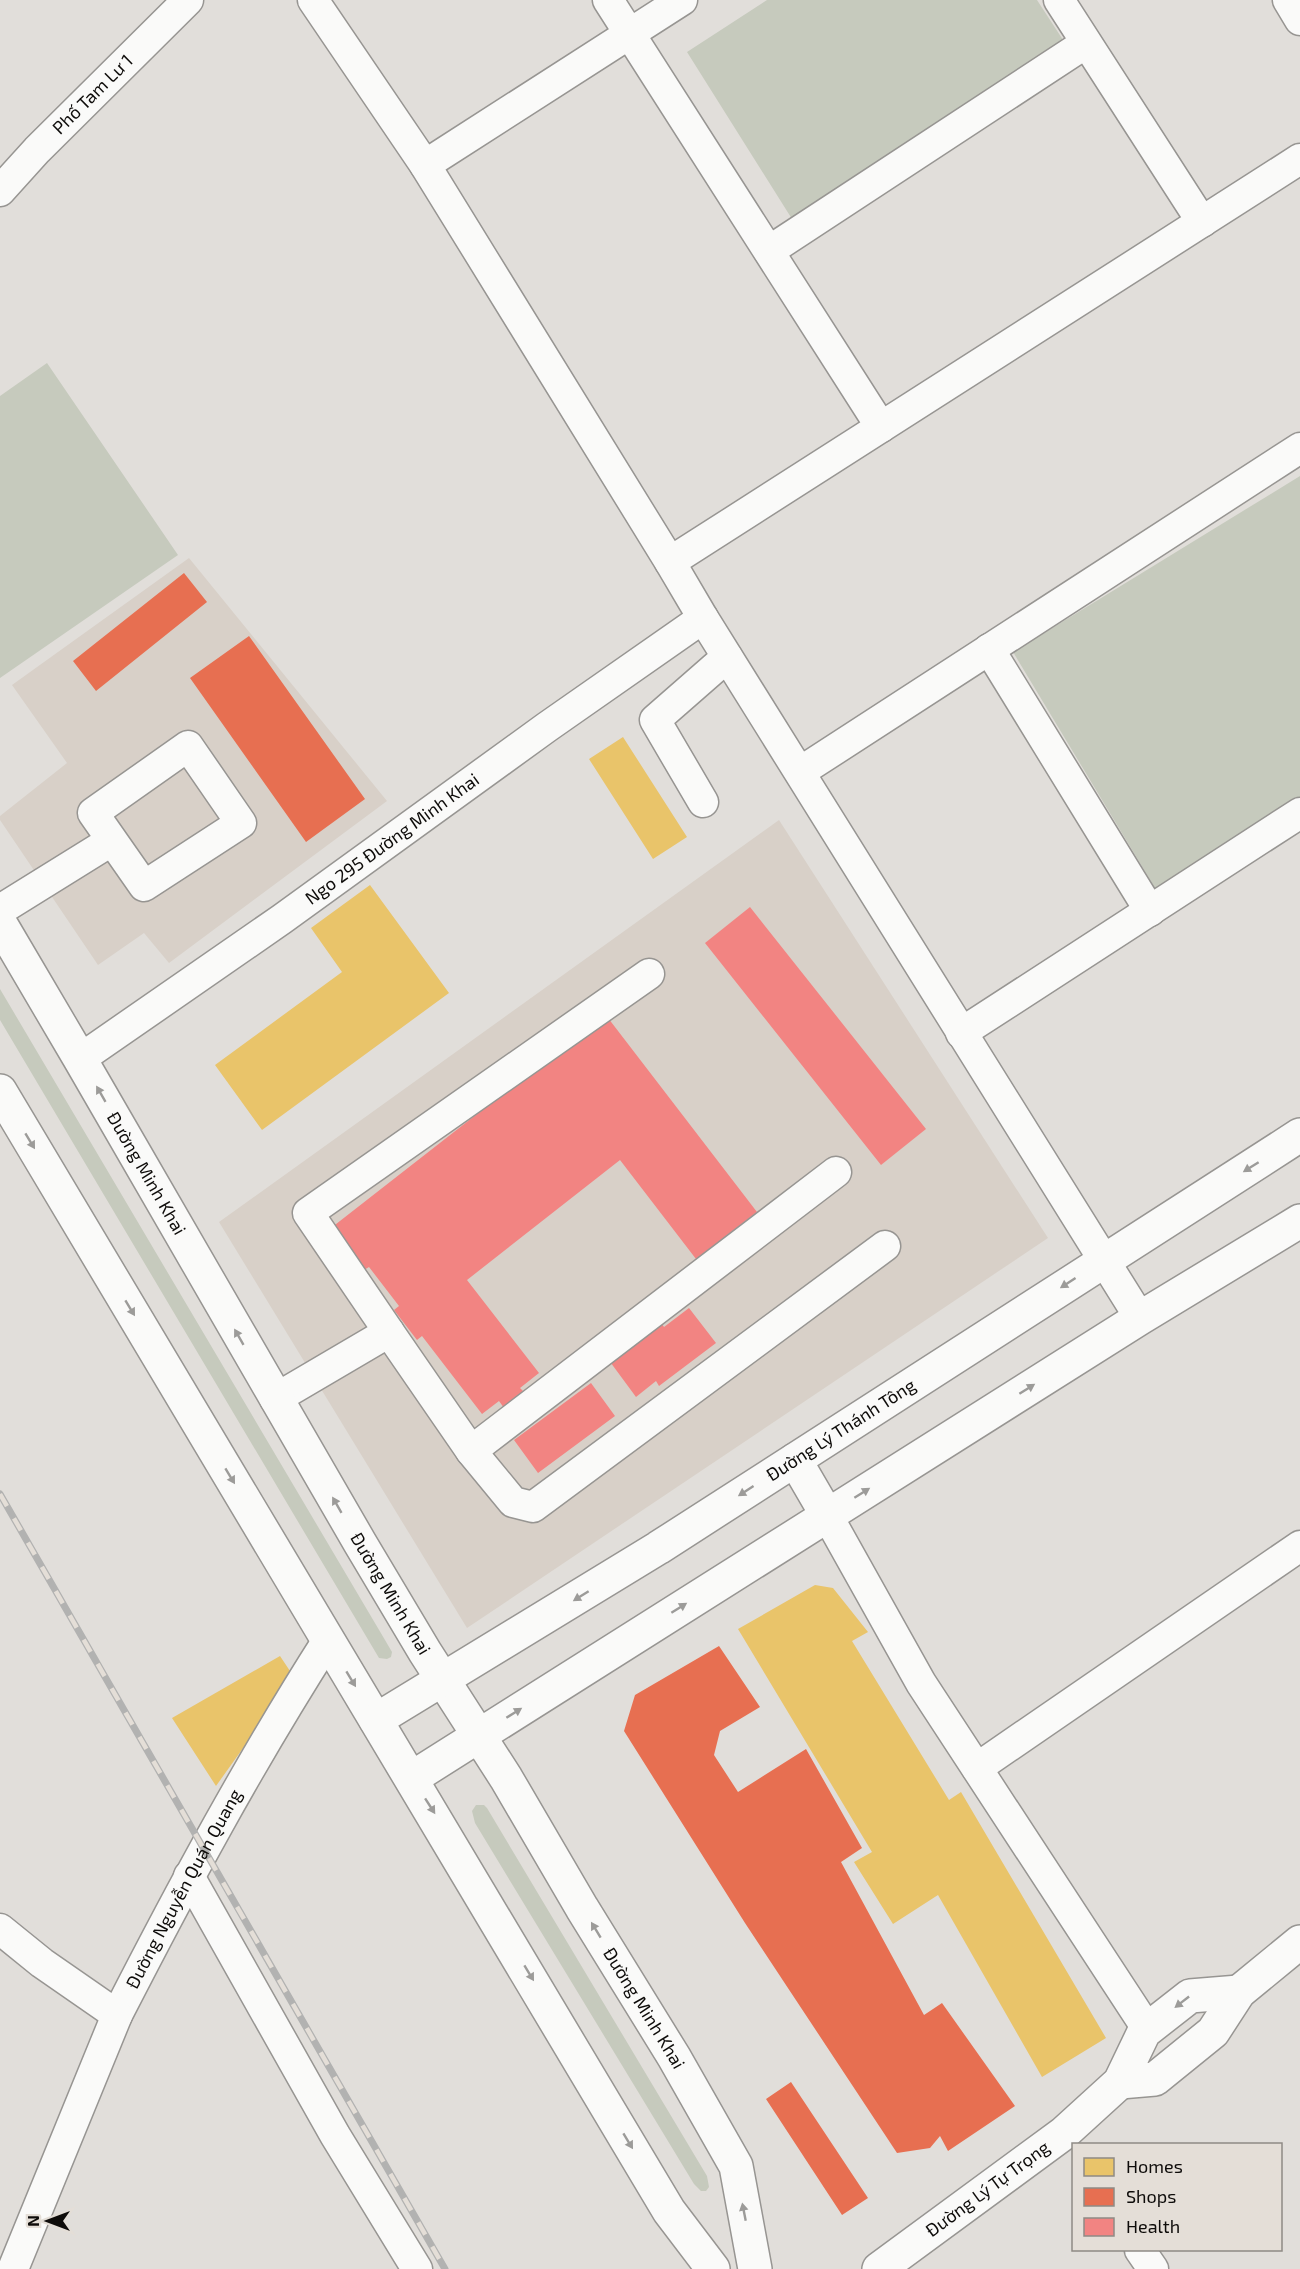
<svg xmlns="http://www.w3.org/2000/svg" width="1300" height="2269" viewBox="0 0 1300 2269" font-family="'Exo 2',sans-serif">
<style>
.built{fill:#d8d0c8}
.green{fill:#c6cabd}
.homes{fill:#e9c46a}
.shops{fill:#e76f51}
.health{fill:#f28482}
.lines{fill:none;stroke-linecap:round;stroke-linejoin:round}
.minor-casing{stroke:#979592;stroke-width:33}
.major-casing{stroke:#979592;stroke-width:36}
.minor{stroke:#fafaf9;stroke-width:30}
.major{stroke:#fafaf9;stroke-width:33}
.rail-casing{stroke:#b2b2b1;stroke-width:7}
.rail{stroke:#e4ded7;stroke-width:4.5;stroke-dasharray:14;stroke-linecap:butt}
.oneway{fill:#9c9b99}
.labels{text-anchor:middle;stroke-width:6;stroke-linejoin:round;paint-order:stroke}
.street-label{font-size:18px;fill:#0e0c0a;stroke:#e4ded7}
</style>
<rect width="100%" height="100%" fill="#e1deda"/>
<path class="built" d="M189 558 387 801 169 963 144 933 98 965 0 820V816L67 763 12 685Z
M779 820 1048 1238 467 1628 219 1222Z"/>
<path class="green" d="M767 0H1037L1065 43 792 219 687 52Z
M47 363 178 555 0 678V396Z
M1300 476V799L1155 888 1013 652Z
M0 989 385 1640 392 1652 391 1657 387 1659 379 1658 0 1020Z
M476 1805H484L487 1808 707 2176 709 2187 706 2191H701L694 2184 475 1823 472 1811Z"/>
<path class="homes" d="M623 737 687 837 653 859 589 759Z
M370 885 449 993 262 1130 215 1065 342 972 311 928Z
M815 1585 833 1588 868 1632 852 1641 949 1800 961 1792 1106 2038 1042 2077 938 1895 893 1924 854 1862 872 1852 738 1629Z
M280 1656 294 1677 216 1786 172 1718Z"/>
<path class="shops" d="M184 573 207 602 96 691 73 661Z
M249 636 365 799 306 842 190 678Z
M719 1646 760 1707 720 1731 714 1755 738 1792 806 1749 862 1848 841 1862 924 2015 942 2003 1015 2106 948 2151 940 2136 930 2148 897 2153 745 1923 624 1731 635 1695Z
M791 2082 868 2198 842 2215 766 2099Z"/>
<path class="health" d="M750 907 926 1129 881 1165 705 943Z
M605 1014 757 1212 696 1259 620 1160 467 1280 539 1373 520 1388 524 1392 504 1408 499 1401 482 1414 422 1336 417 1340 394 1310 399 1306 369 1267 364 1270 331 1228Z
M689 1308 716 1343 659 1386 656 1381 636 1397 608 1359 659 1320 664 1327Z
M591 1383 615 1416 538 1473 514 1440Z"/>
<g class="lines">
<defs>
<g id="minor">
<path d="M313 0 425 165 670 562 703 618 1140 1318"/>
<path d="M608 0 881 427"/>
<path d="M1059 0 1202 222"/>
<path d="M1288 0 1300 20"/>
<path d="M425 165 682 0"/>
<path id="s1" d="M0 191 37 150 188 0"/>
<path d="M769 251 1086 43"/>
<path d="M670 562 1300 159"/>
<path d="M989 649 1150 911"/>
<path d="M188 746 241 823 144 886 93 813Z"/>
<path d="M800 772 1300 448"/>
<path d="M703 802 655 720 727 657"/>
<path d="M0 910 111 841"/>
<path d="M961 1033 1300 813"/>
<path id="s2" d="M80 1059 282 919 547 727 703 618"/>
<path d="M389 1332 471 1451 513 1502 533 1507 885 1246"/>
<path d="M275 1399 389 1332 308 1213 649 974"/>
<path d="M471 1451 836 1172"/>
<path d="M827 1515 921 1683 1148 2030"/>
<path d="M977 1768 1300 1546"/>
<path d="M189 1876 335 2135 417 2269"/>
<path id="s3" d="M0 1929 42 1963 117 2015C183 1886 250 1762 328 1640"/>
<path d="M1140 2250 1153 2269"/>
<path d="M13 2269 117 2015"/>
</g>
<g id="major">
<path id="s4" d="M0 923 80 1059 360 1543 425 1652 506 1778 582 1908 674 2057 736 2166 755 2269"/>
<path d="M0 1091C223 1464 448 1836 669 2211L713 2269"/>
<path d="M795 1460 827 1515"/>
<path id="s5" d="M376 1720 658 1548 1300 1135"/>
<path d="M412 1778 1140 1318 1300 1221"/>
<path d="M1120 2082 1155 2079 1213 2032 1239 1992 1300 1942"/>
<path id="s6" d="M879 2269 1064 2133 1120 2082 1144 2032 1190 1996 1239 1992"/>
</g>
</defs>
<use href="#minor" class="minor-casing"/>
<use href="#major" class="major-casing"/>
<use href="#minor" class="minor"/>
<use href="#major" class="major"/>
<defs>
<path id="rail" d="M0 1494 445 2269"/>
</defs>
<use href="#rail" class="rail-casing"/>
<use href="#rail" class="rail"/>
</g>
<defs><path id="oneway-solid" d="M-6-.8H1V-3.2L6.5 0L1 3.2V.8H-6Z" transform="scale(1.5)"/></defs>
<g class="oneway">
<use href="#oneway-solid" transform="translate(101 1094) rotate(-120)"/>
<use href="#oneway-solid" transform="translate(30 1141) rotate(59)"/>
<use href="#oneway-solid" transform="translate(1251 1167) rotate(148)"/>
<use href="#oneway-solid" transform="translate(1068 1283) rotate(147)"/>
<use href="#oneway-solid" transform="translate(130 1308) rotate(59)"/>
<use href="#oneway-solid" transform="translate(239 1337) rotate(-120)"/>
<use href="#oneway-solid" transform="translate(1027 1389) rotate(-32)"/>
<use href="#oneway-solid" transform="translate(230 1476) rotate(59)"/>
<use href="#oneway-solid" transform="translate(746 1491) rotate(147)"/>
<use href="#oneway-solid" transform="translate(862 1493) rotate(-32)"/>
<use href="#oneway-solid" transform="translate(337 1505) rotate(-120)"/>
<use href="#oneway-solid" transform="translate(581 1596) rotate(148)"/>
<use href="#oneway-solid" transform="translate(679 1608) rotate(-32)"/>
<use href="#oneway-solid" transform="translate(351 1679) rotate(59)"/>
<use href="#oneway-solid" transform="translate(514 1713) rotate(-32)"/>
<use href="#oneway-solid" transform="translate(430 1806) rotate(57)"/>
<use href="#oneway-solid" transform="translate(596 1930) rotate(-121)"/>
<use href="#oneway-solid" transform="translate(529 1973) rotate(59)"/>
<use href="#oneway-solid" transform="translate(1182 2002) rotate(142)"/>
<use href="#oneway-solid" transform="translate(628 2141) rotate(59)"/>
<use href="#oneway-solid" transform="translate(744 2212) rotate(-101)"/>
</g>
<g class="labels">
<g class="street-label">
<text dy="6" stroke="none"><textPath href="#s1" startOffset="134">Phố Tam Lư 1</textPath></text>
<text dy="6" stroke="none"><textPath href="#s2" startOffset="382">Ngo 295 Đường Minh Khai</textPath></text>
<text dy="6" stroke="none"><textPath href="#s4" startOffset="290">Đường Minh Khai</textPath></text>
<text dy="6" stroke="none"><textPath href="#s5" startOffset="548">Đường Lý Thánh Tông</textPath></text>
<text dy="6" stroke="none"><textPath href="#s4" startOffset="776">Đường Minh Khai</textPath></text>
<text dy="6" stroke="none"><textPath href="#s3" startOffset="288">Đường Nguyễn Quán Quang</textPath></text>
<text dy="6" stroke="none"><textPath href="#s4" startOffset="1262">Đường Minh Khai</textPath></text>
<text dy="6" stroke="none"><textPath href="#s6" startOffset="135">Đường Lý Tự Trọng</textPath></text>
</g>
</g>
<rect x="1072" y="2143" width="210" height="108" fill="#e4ded7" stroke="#8e8a85" stroke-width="1.5"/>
<rect x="1084" y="2158" width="30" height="18" fill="#e9c46a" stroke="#8e8a85" stroke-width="1.5"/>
<text x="1126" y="2173" font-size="18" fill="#0e0c0a">Homes</text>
<rect x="1084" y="2188" width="30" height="18" fill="#e76f51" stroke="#8e8a85" stroke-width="1.5"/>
<text x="1126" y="2203" font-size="18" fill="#0e0c0a">Shops</text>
<rect x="1084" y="2218" width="30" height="18" fill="#f28482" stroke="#8e8a85" stroke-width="1.5"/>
<text x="1126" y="2233" font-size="18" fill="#0e0c0a">Health</text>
<g transform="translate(48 2221) rotate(270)" stroke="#e4ded7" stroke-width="4.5" paint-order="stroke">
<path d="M0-4.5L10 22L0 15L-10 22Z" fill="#0e0c0a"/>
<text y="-9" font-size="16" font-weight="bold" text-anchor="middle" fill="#0e0c0a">N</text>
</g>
</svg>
